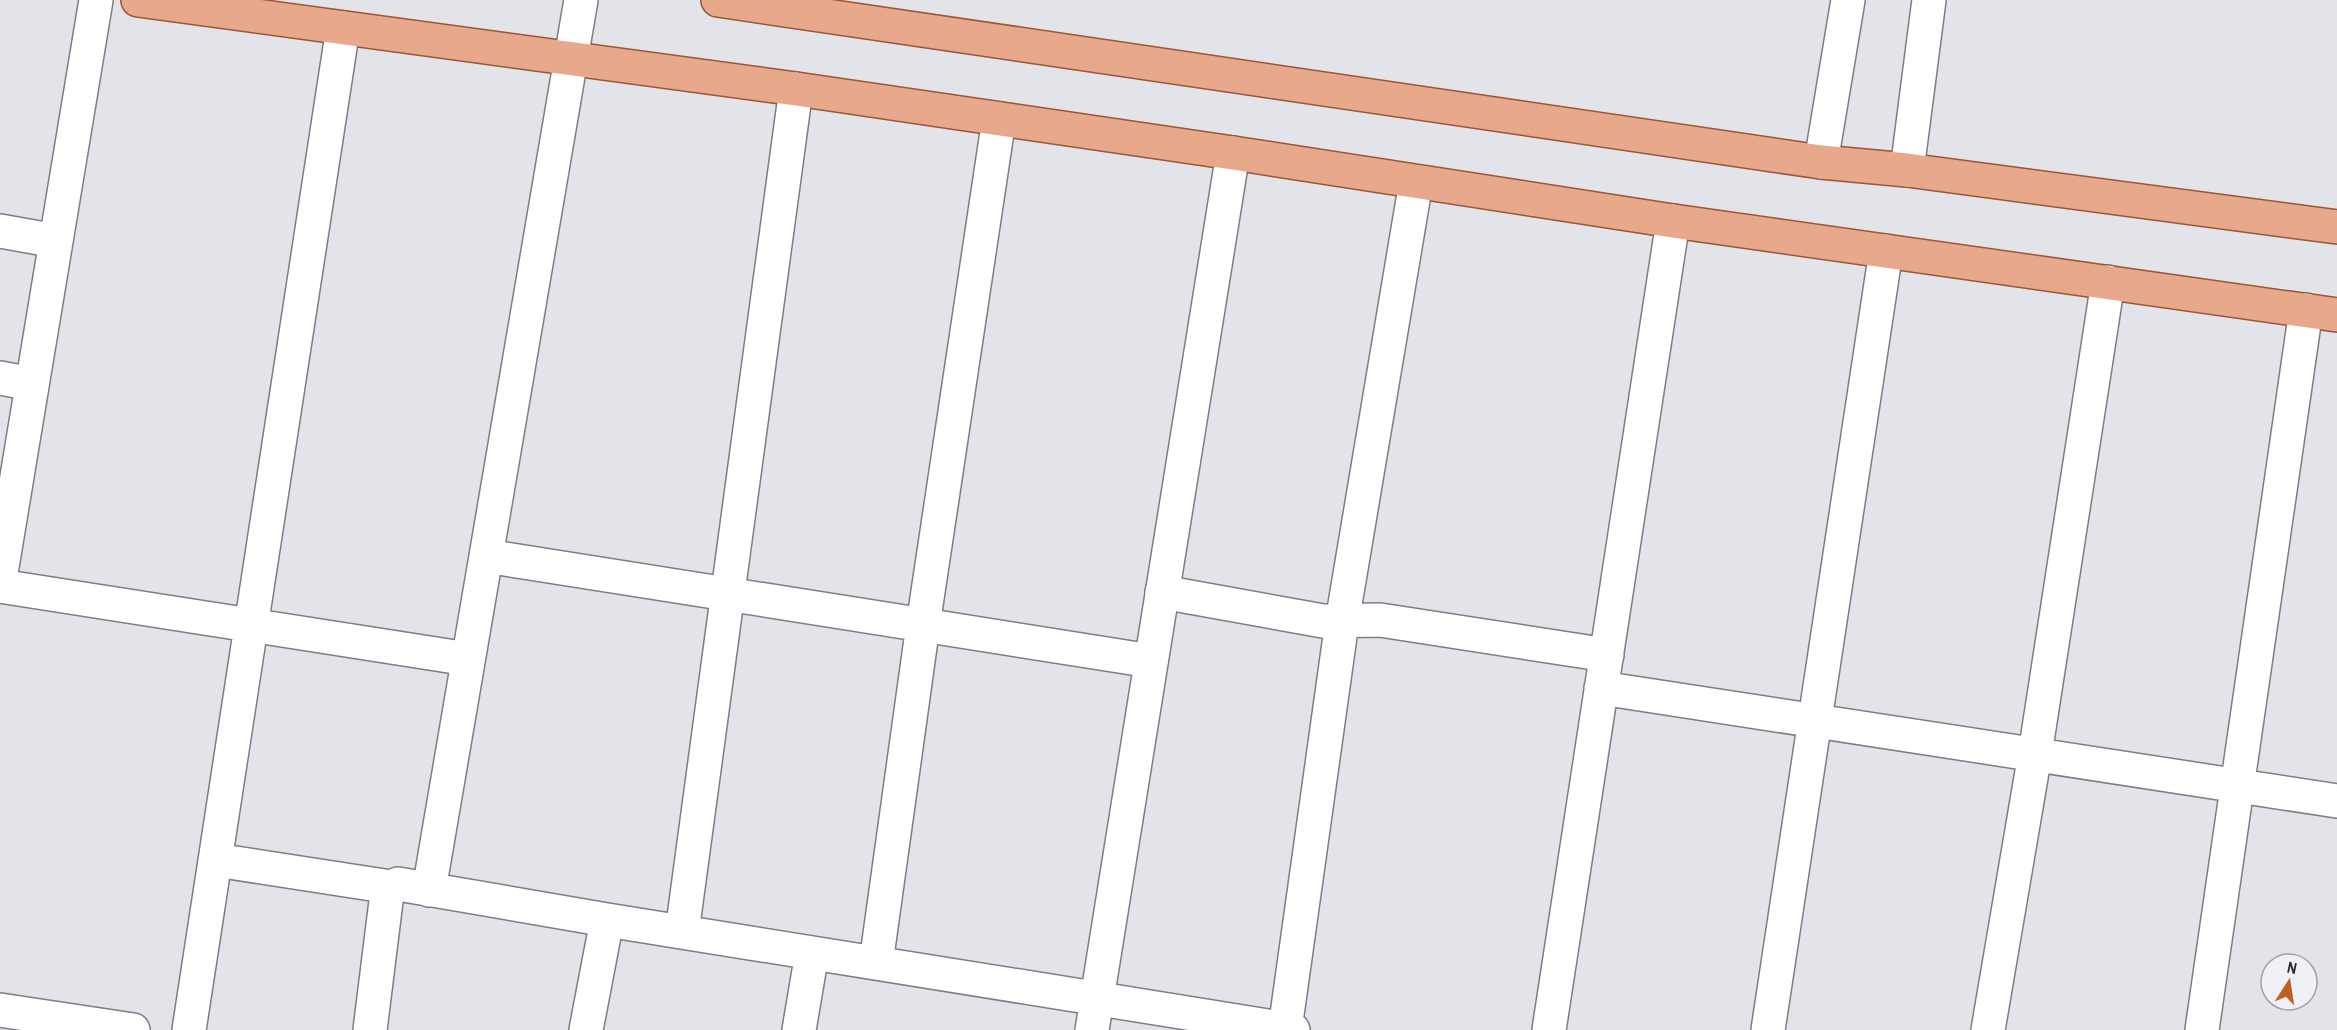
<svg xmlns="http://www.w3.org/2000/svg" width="2337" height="1030" viewBox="0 0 2337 1030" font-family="'Archivo Narrow',sans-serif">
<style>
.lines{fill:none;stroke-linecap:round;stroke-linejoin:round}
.street-casing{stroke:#7d7e83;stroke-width:36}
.secondary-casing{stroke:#7d7e83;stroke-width:36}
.primary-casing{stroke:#9a5637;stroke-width:36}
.street{stroke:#fff;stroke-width:33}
.secondary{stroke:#fff;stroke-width:33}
.primary{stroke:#e7a88b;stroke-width:33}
</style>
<rect width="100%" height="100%" fill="#e2e4e9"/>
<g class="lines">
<defs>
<path id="street" d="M0 231 56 241
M0 378 32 384
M486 556 1151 661
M0 579 96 0
M0 586 468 659
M1162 592 1323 621 1380 620 1607 655
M1601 688 2337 801
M216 860 391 887
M429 890 581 0
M682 932 796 89
M876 963 923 625 999 119
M0 1010 133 1030
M1285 1029 1342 622 1416 182
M189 1030 343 28
M370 1030 387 893 391 887 398 884 607 920 1293 1030
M586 1030 607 920
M799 1030 812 953
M1549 1030 1673 221
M1768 1030 1886 251
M1988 1030 2035 754 2108 282
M2202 1030 2306 310"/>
<path id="secondary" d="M1821 162 1848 0
M1907 170 1929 0
M1092 1030 1233 153"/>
<path id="primary" d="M138 0 796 89 1233 153 1673 221 2337 315
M718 0 1821 162 1907 170 2337 227"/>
</defs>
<use href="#street" class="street-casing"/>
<use href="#secondary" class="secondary-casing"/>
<use href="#primary" class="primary-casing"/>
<use href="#street" class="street"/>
<use href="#secondary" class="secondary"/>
<use href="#primary" class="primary"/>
</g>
<g transform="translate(2289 982) rotate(12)"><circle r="28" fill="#f0f1f6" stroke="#a0a1a5" stroke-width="1.5"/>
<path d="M0-4.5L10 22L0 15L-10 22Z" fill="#c15f23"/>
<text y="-9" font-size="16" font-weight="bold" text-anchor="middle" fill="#29292b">N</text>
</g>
</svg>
